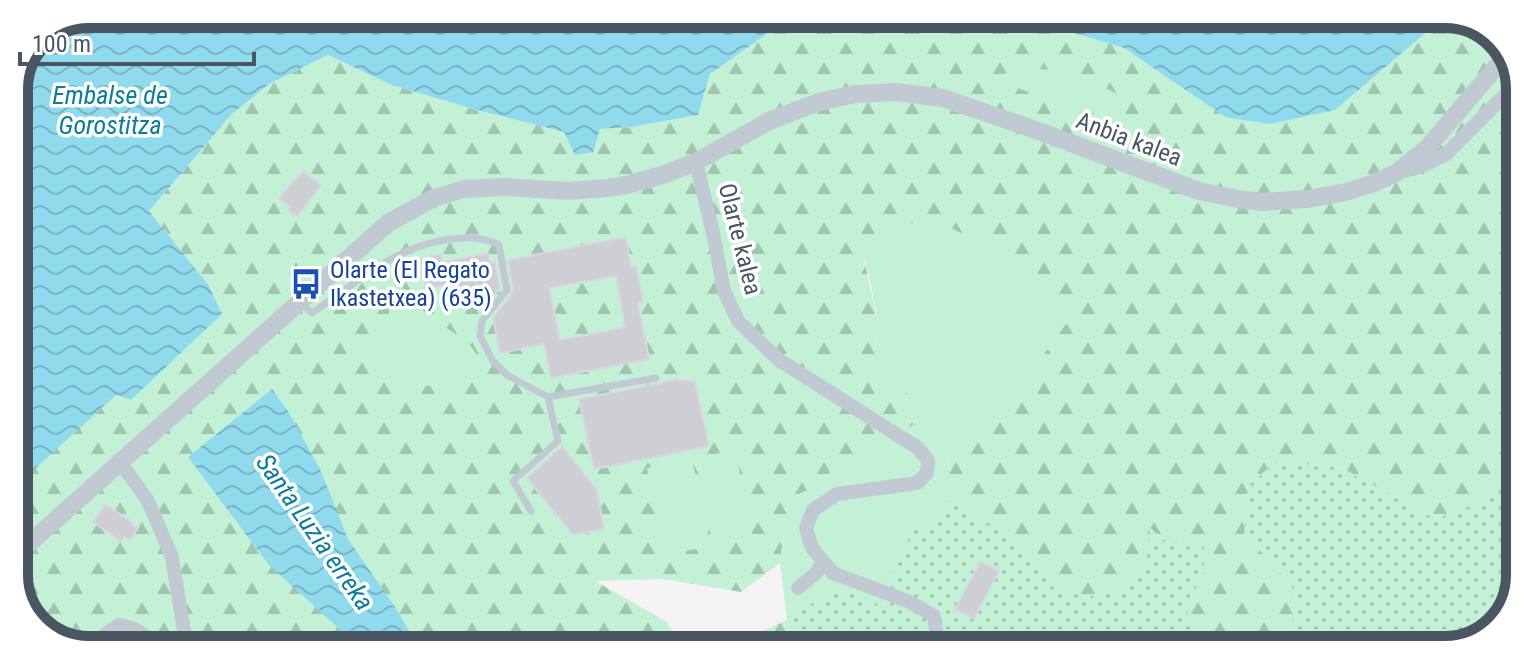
<svg xmlns="http://www.w3.org/2000/svg" width="1534" height="664" viewBox="0 0 1534 664" font-family="'Roboto Condensed',sans-serif">
<style>
.grass{fill:url(#grass-dots)}
.forest{fill:url(#forest-firs)}
.garden{fill:#c3f1d5}
.water{fill:url(#water-waves)}
.building{fill:#cdcfd5;stroke:#d7d9de;stroke-width:2;fill-rule:evenodd}
.lines{fill:none;stroke-linecap:round;stroke-linejoin:round}
.service{stroke:#c1cad2;stroke-width:7}
.minor{stroke:#c1cad2;stroke-width:14}
.tertiary{stroke:#c1cad2;stroke-width:18}
.labels{text-anchor:middle;stroke-width:7;stroke-linejoin:round;paint-order:stroke}
.street-label{font-size:24px;fill:#4a5661;stroke:#fff}
.transit-label{font-size:24px;fill:#164399;stroke:#fff;text-anchor:start}
.water-label{font-size:26px;font-style:italic;fill:#0c7c9b;stroke:#fff}
.rim{fill:none;stroke:#4a5661;stroke-width:10}
</style>
<defs>
<pattern id="grass-dots" width="8" height="8" patternUnits="userSpaceOnUse" patternTransform="scale(2)"><rect width="8" height="8" fill="#c3f1d5"/><path d="M2 2h.1M6 6h.1" fill="none" stroke="#a0c6b0" stroke-width="1.8" stroke-linecap="round"/></pattern>
<pattern id="forest-firs" width="22" height="20" patternUnits="userSpaceOnUse" patternTransform="scale(2)"><rect width="22" height="20" fill="#c3f1d5"/><path d="M5 1l3.5 6h-7zM16 11l3.5 6h-7z" fill="#a0c6b0"/></pattern>
<pattern id="water-waves" width="16" height="10" patternUnits="userSpaceOnUse" patternTransform="scale(2)"><rect width="16" height="10" fill="#90daee"/><path d="M0 5q4-4 8 0t8 0" fill="none" stroke="#78b4c4"/></pattern>
</defs>
<rect width="100%" height="100%" fill="#f5f3f3"/>
<path class="grass" d="M1276 461 1342 468 1435 519 1476 504 1507 476 1516 479 1514 603 1487 637 1446 650 1280 649 1291 632 1296 593 1275 566 1244 536 1248 486Z
M954 494 978 517 1021 542 1057 592 1149 528 1168 543 1204 545V574L1186 607 1200 647 1203 649 795 647 787 620 837 587 879 604 913 528 931 525Z"/>
<path class="forest" d="M829 17 1024 18 1124 48 1225 117 1335 110 1442 19 1473 20 1505 44 1520 83 1516 479 1507 476 1476 504 1435 519 1342 468 1276 461 1248 486 1244 535 1275 566 1296 593 1291 632 1280 649H1203L1200 647 1186 607 1204 574V545L1168 543 1150 528 1147 559 1126 590 1092 596 1057 592 1020 542 978 517 954 494 944 446 987 423 1036 365 1076 310 862 250 879 328 870 376 910 395 923 418 859 467H834L822 484 788 499 780 563 741 592 663 579 595 581 667 622 682 647 61 644 29 620 14 581V488L116 394 131 400 221 314 208 284 149 211 232 114 269 84 328 55 389 84 473 109 564 132 631 127 698 115 710 74 771 31Z
M787 620 795 647H755L758 633Z"/>
<path class="garden" d="M1007 67 1066 71 1116 93 1111 119 1005 84Z
M891 222 947 226 1020 262 1076 310 1036 365 987 424 944 446 954 494 931 525 913 528 879 605 837 587 787 620 780 563 788 499 822 484 834 467 859 466 922 418 910 395 870 376 879 328 870 280 862 250Z
M401 295 469 344 478 356 451 389 409 383 359 357Z
M735 450 753 537 713 546 695 458Z
M692 459 710 546 665 555 647 468Z"/>
<path class="water" d="M89 14 829 17 771 31 710 74 698 115 631 127 600 129 593 152 575 155 564 132 473 109 389 84 328 55 269 84 232 114 149 211 208 284 222 314 131 400 116 395 14 488V84L36 36Z
M1024 18 1250 19 1261 23 1269 19H1442L1335 110 1270 124 1225 117 1124 48Z
M272 389 288 411 321 471 348 539 395 607 418 646H353L344 633 269 565 188 457Z"/>
<path class="building" d="M303 171 321 185 297 217 288 210 290 207 279 199 294 180 295 181Z
M626 237 631 267 636 265 643 302 638 303 649 359 551 378 544 344 500 353 493 318 513 292 508 260ZM616 276 625 327 560 340 549 288Z
M488 253 490 263 495 262 500 288 490 301 456 306 449 300 447 285 426 289 421 259 441 254 442 262Z
M675 379 695 382 709 446 594 469 579 399 657 384Z
M562 446 597 490 604 529 573 535 527 478Z
M105 504 133 523 132 524 138 528 130 540 124 537 121 541 93 522Z
M980 561 999 571 974 619 955 609Z"/>
<g class="lines">
<path class="service" d="M302 304 312 313C360 280 401 241 462 238 476 237 487 239 499 245L507 290 482 321 480 336 493 361 507 375 548 397 656 378
M531 511 513 481 558 441 548 397"/>
<path class="minor" d="M696 162 713 233 724 291 738 321 779 360 918 448 928 460 927 473 917 483 837 494 813 510 806 528 812 548 833 573 910 602 934 616 938 644 936 648
M1400 172 1420 167 1445 155 1519 81
M120 462 148 501 172 557 184 631 190 645
M798 588 817 572 823 561
M104 645V635L119 625C135 627 146 636 158 645"/>
<path class="tertiary" d="M14 557 388 223 434 198 464 189 505 187 568 191 608 188 626 185 662 175 696 162 771 120 819 102 855 94 896 92 943 98 1044 133 1199 191 1243 200 1263 202 1308 199 1346 192 1374 183 1396 173 1427 148 1508 53"/>
</g>
<defs>
<symbol id="bus-bare" viewBox="-9 -9 18 18"><path d="M-5-6H5V4H4V6H2V4H-2V6H-4V4H-5ZM-3.5-4V0h7V-4ZM-3.5 1.2v1.5H-2V1.2ZM2 1.2v1.5H3.5V1.2Z" fill="#1a4fb4" stroke="#fff" stroke-width="2.5" paint-order="stroke"/></symbol>
</defs>
<g fill-rule="evenodd">
<use href="#bus-bare" x="284" y="262" width="44" height="44"/>
</g>
<g class="labels">
<g class="street-label">
<text transform="translate(1129 139) rotate(21)" y="8">Anbia kalea</text>
<text transform="translate(740 239) rotate(76)" y="8">Olarte kalea</text>
</g>
<g class="transit-label">
<text x="330" y="278">Olarte (El Regato<tspan x="330" dy="28">Ikastetxea) (635)</tspan></text>
</g>
<g class="water-label">
<text x="110" y="104">Embalse de<tspan x="110" dy="30">Gorostitza</tspan></text>
<text transform="translate(315 532) rotate(55)" y="9">Santa Luzia erreka</text>
</g>
</g>
<path d="M0 0H1534V664H0ZM89 28H1445A61 61 0 0 1 1506 89V575A61 61 0 0 1 1445 636H89A61 61 0 0 1 28 575V89A61 61 0 0 1 89 28Z" fill="#fff" fill-rule="evenodd"/>
<path class="rim" d="M89 28H1445A61 61 0 0 1 1506 89V575A61 61 0 0 1 1445 636H89A61 61 0 0 1 28 575V89A61 61 0 0 1 89 28Z"/>
<path d="M20 52v12h234v-12" fill="none" stroke="#4a5661" stroke-width="4"/>
<text x="32" y="52" font-size="24" fill="#4a5661" stroke="#ffffff" stroke-width="6" paint-order="stroke">100 m</text>
</svg>
